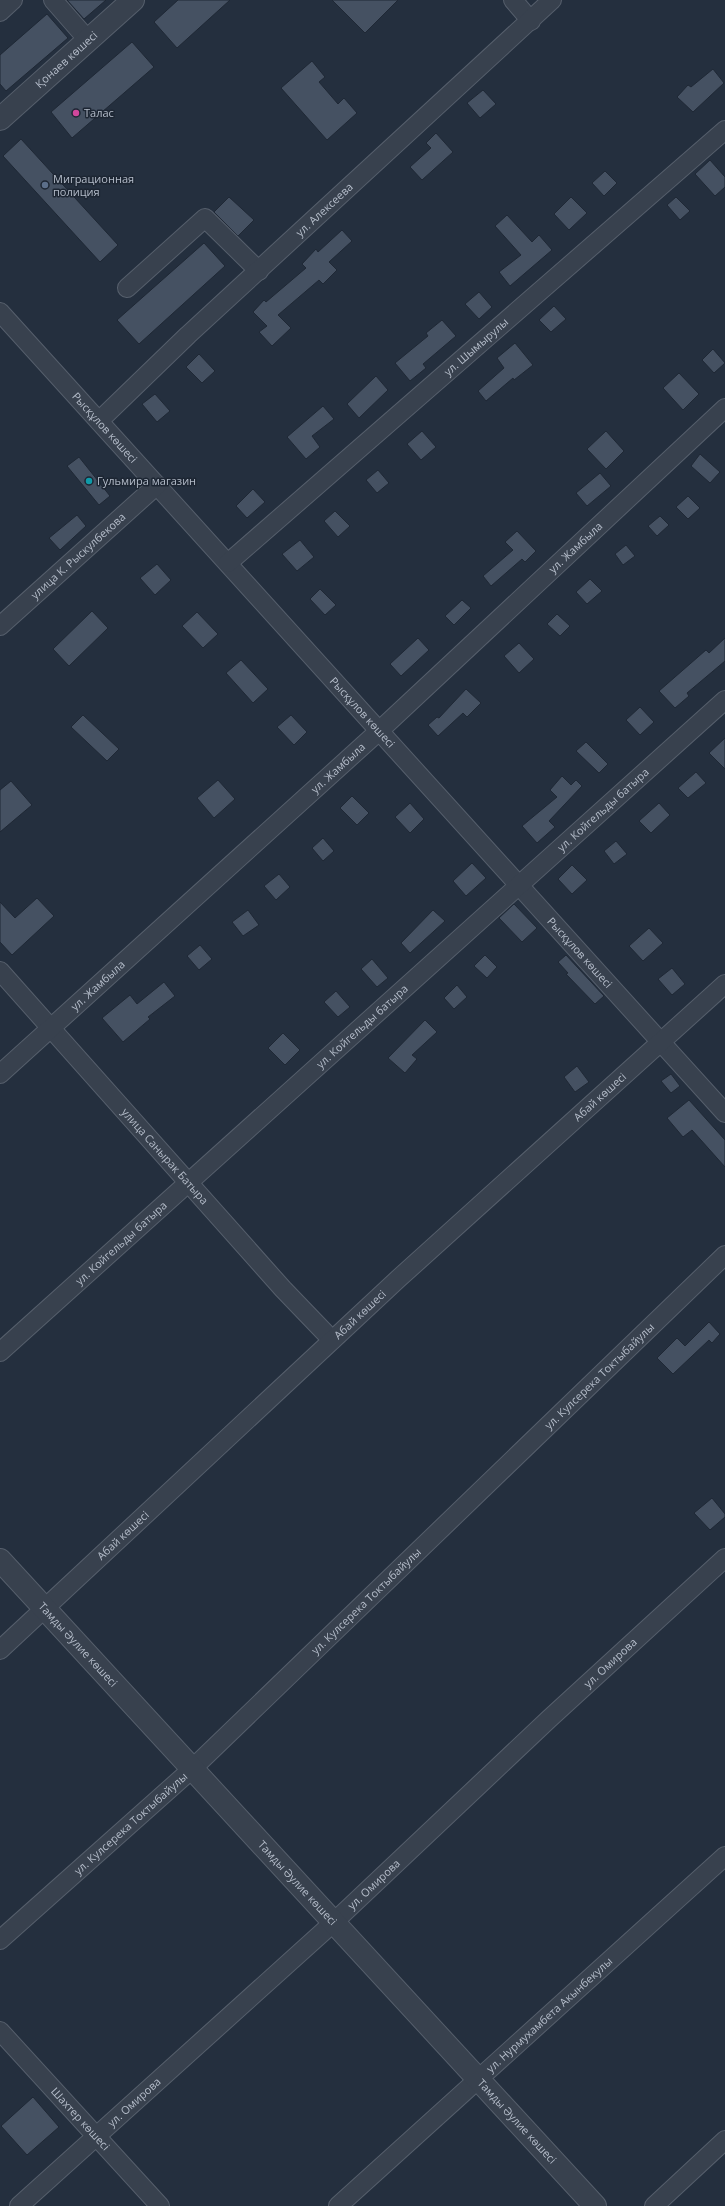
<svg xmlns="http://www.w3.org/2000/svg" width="725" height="2206" viewBox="0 0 725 2206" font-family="'Open Sans',sans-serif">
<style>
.building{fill:#455162;stroke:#1f2835}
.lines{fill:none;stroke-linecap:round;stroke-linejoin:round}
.minor-casing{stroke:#565f6c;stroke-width:20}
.tertiary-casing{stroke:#565f6c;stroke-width:24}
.minor{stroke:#38414e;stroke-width:18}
.tertiary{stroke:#38414e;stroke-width:22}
.hotel-dot{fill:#d1479c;stroke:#1d2633;stroke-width:1.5}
.service-dot{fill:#5c6f8a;stroke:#1d2633;stroke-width:1.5}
.culture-dot{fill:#0f9aa8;stroke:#1d2633;stroke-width:1.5}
.labels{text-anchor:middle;stroke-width:3;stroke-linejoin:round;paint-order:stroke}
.street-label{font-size:11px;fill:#b4bcc9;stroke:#1d2633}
.poi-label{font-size:11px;fill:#b4bcc9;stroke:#1d2633;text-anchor:start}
</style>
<rect width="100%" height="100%" fill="#242f3e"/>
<path class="building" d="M67 0H106L84 19Z
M178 0H230L177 48 154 22Z
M332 0H398L365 33Z
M47 14 68 38 6 91 0 84V55Z
M132 42 154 67 72 138 51 112Z
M312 61 325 77 319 82 338 104 344 98 357 113 327 140 281 88Z
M713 69 724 83 693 112 677 97 688 85 691 87Z
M483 90 496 104 480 118 467 103Z
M436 133 453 152 422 180 410 167 431 148 426 143Z
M21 139 118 245 100 262 3 156Z
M710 160 725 177V187L715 196 695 174Z
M605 171 617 183 604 196 592 183Z
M229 197 254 220 238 236 214 212Z
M571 197 587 213 569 230 554 214Z
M676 197 690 211 680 220 667 205Z
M507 215 532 242 539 235 552 250 510 286 499 272 521 255 495 226Z
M342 230 352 241 329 262 337 270 323 284 319 280 278 315 291 328 272 346 259 332 267 326 253 312 264 300 266 302 306 268 302 264 316 249 318 252Z
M204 243 225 266 139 344 117 320Z
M479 292 492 307 479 319 465 304Z
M554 306 566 319 551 332 539 320Z
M442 320 456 336 423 364 426 368 410 381 395 363 428 336 426 333Z
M515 343 533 365 514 380 513 378 486 401 478 391 504 368 497 358Z
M713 349 725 363 714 373 702 360Z
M199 354 215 371 202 383 186 367Z
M679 373 699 394 683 410 663 388Z
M376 376 388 390 359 418 347 404Z
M155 394 170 411 157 422 142 404Z
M323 406 334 419 312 436 320 447 306 459 287 437Z
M422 431 436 447 421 460 407 444Z
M606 431 624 451 606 469 587 449Z
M700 454 720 472 710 483 691 466Z
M79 457 110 496 99 505 67 466Z
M378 470 389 483 377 493 366 480Z
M600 473 611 486 587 506 576 493Z
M253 489 265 502 247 518 236 506Z
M688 496 700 508 688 519 676 507Z
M335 511 350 526 338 537 324 521Z
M77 515 86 526 60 550 49 538Z
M660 516 669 525 657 536 648 526Z
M517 531 536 551 525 562 522 559 491 586 483 576 513 550 505 542Z
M300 540 314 557 297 571 282 554Z
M626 545 635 556 623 565 615 554Z
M157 564 171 580 155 595 140 578Z
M590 579 602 591 587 604 576 592Z
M320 589 336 605 325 615 310 599Z
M462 600 471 608 454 625 445 616Z
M92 611 108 628 69 666 53 649Z
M197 612 218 634 203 648 182 626Z
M557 614 570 626 560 636 547 624Z
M418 638 429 650 401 676 390 664Z
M725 638V661L687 693 689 696 675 708 659 691 706 650 709 653Z
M519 643 534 659 519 673 504 656Z
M241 660 268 689 253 703 226 673Z
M466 689 481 703 467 717 463 713 438 736 428 725 437 717 439 718Z
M640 707 654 722 640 735 626 720Z
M83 715 119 749 107 761 71 727Z
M291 715 307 732 294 745 277 727Z
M725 738V769L709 753Z
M586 742 608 764 599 773 576 751Z
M696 772 706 783 688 798 678 788Z
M562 776 571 785 576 780 582 786 549 821 555 827 537 843 522 826 557 797 550 790Z
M218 780 235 799 214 818 197 798Z
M11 781 32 805 0 832V790Z
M352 796 369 813 357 825 340 808Z
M410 803 424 819 410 833 395 817Z
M659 803 670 815 651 833 639 821Z
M323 838 334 851 323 861 312 848Z
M616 841 627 854 614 864 604 851Z
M472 863 486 878 466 896 453 881Z
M572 865 587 880 572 894 558 879Z
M279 874 290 887 276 900 264 886Z
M37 898 54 916 12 955 0 942V902L15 918Z
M514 904 537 928 522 942 499 918Z
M248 910 259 925 243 936 232 922Z
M433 910 445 921 410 953 401 943Z
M649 928 663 943 643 961 629 946Z
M200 945 212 959 199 970 187 956Z
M485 955 497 967 487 978 474 966Z
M566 955 604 996 595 1004 566 974 568 973 558 962Z
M372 959 388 978 377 987 361 969Z
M672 968 685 984 672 995 658 979Z
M164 982 175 996 148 1017 150 1019 123 1042 102 1018 130 995 137 1004Z
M457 985 467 997 454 1009 444 998Z
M336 991 350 1007 338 1017 324 1002Z
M425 1020 437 1032 412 1055 417 1059 405 1073 388 1058Z
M283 1033 300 1050 285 1065 268 1048Z
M577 1066 589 1082 575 1092 564 1077Z
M671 1074 680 1086 671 1093 661 1081Z
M689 1100 725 1140V1167L692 1130 683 1137 667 1118Z
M709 1322 720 1334 712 1343 709 1340 673 1374 657 1358 677 1338 685 1346Z
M712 1498 725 1514V1517L710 1530 694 1513Z
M33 2097 59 2127 27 2155 1 2126Z"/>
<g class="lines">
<defs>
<g id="minor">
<path d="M53 0 88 40"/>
<path d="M513 0 531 21"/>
<path d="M0 12 13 0"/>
<path d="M127 288 205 218 259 271"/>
<path id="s1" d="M0 312 725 1113"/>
<path id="s2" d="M99 421 188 335 552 0"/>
<path id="s3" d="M228 563 725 130"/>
<path id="s4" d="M0 626 157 485"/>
<path id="s5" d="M0 971 283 1289 332 1340"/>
<path id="s6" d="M0 1074 379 731 725 408"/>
<path id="s7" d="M0 1352 725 700"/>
<path id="s8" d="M0 1650 398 1279 725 984"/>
<path id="s9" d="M0 1940 192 1769 725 1255"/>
<path id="s10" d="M0 2031 160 2206"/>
<path id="s11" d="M19 2206 334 1922 549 1719 725 1558"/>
<path id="s12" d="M338 2206 725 1856"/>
<path d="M654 2206 725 2140"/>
</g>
<g id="tertiary">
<path id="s13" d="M0 119 133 0"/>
<path id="s14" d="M0 1560 595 2206"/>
</g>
</defs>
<use href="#minor" class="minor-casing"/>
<use href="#tertiary" class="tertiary-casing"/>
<use href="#minor" class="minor"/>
<use href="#tertiary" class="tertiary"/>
</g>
<circle class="hotel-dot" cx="76" cy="113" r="4"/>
<circle class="service-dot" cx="45" cy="185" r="4"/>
<circle class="culture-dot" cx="89" cy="481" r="4"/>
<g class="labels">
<g class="street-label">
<text dy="4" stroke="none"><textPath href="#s13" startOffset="89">Қонаев көшесі</textPath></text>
<text dy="4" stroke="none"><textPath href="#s2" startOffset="309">ул. Алексеева</textPath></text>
<text dy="4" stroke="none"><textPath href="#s3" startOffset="329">ул. Шымырулы</textPath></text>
<text dy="4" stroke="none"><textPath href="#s1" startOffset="156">Рысқұлов көшесі</textPath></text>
<text dy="4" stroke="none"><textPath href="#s6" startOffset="780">ул. Жамбыла</textPath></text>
<text dy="4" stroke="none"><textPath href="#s4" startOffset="105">улица К. Рыскулбекова</textPath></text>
<text dy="4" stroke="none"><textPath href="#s1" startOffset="540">Рысқұлов көшесі</textPath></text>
<text dy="4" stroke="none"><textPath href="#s6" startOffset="456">ул. Жамбыла</textPath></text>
<text dy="4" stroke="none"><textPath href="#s7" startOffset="811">ул. Койгельды батыра</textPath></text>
<text dy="4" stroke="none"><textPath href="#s1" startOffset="864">Рысқұлов көшесі</textPath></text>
<text dy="4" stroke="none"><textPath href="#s6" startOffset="132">ул. Жамбыла</textPath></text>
<text dy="4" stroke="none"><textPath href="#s7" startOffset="487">ул. Койгельды батыра</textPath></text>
<text dy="4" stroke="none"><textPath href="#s8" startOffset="816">Абай көшесі</textPath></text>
<text dy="4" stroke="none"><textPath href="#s5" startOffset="248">улица Санырак Батыра</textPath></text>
<text dy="4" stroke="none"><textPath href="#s7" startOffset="163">ул. Койгельды батыра</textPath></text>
<text dy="4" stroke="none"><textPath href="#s8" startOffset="492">Абай көшесі</textPath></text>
<text dy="4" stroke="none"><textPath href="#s9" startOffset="823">ул. Кулсерека Токтыбайулы</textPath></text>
<text dy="4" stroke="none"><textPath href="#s8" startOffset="168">Абай көшесі</textPath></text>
<text dy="4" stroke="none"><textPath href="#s9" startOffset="499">ул. Кулсерека Токтыбайулы</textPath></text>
<text dy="4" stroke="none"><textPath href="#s14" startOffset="115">Тамды Әулие көшесі</textPath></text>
<text dy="4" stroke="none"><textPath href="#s11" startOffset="803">ул. Омирова</textPath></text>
<text dy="4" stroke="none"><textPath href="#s9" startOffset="175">ул. Кулсерека Токтыбайулы</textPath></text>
<text dy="4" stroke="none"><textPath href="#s14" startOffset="439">Тамды Әулие көшесі</textPath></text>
<text dy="4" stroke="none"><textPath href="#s11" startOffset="479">ул. Омирова</textPath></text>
<text dy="4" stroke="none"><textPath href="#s12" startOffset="285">ул. Нурмухамбета Акынбекулы</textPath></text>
<text dy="4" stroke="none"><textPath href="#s11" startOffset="155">ул. Омирова</textPath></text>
<text dy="4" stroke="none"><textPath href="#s10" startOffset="119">Шахтер көшесі</textPath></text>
<text dy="4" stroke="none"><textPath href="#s14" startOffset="763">Тамды Әулие көшесі</textPath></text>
</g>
<g class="poi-label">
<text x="84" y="117">Талас</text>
<text x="53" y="183">Миграционная<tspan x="53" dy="13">полиция</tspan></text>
<text x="97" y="485">Гульмира магазин</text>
</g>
</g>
</svg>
